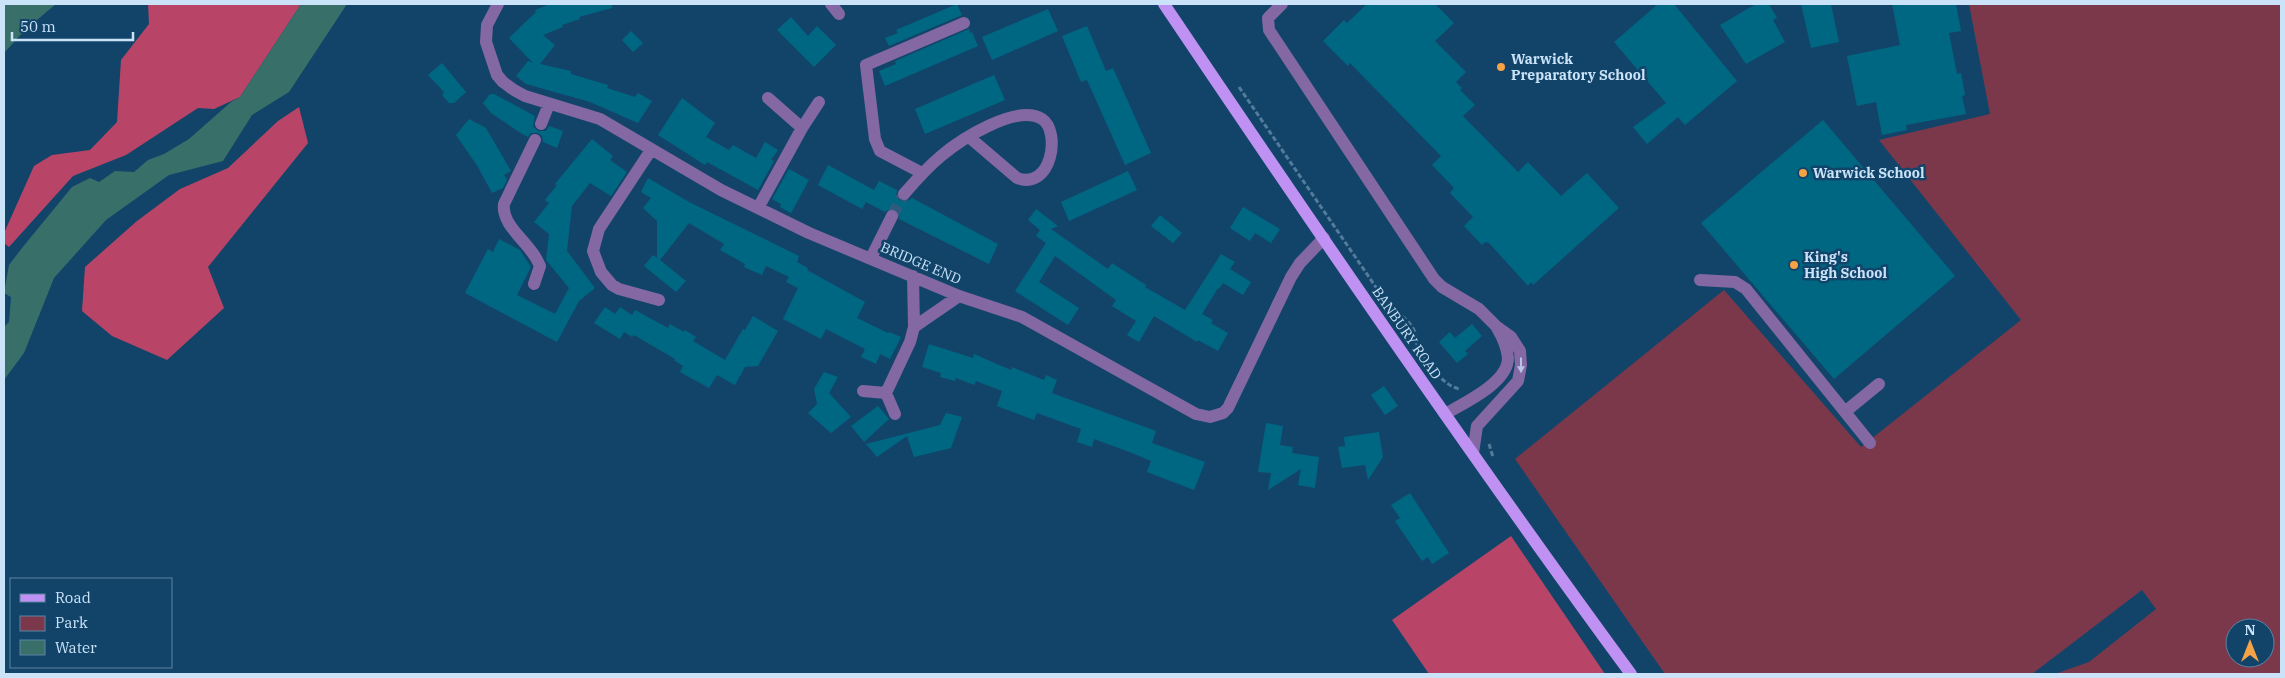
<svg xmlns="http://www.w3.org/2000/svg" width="2285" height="678" viewBox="0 0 2285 678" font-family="'IBM Plex Serif',serif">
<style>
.green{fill:#7c384b;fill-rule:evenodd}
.forest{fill:#b84568}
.water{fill:#387069}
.building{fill:#006783}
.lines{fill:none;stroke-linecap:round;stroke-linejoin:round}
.minor-tunnel{stroke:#2e5c7f;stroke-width:12;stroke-dasharray:12 6;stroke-linecap:butt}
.path{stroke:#527c9b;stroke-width:3;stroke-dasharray:5 2.5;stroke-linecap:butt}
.minor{stroke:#8368a3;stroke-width:12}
.major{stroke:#bf91f2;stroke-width:12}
.oneway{fill:#b8c4e4}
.poi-dot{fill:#f6a247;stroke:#124469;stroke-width:2}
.labels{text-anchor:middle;stroke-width:5;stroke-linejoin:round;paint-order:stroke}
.poi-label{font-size:14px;font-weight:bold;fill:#cae3f9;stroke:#124469;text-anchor:start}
.street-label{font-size:14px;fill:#cae3f9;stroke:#124469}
</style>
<rect width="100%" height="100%" fill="#124469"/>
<path class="green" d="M1969 4H2281V674H2055L2089 662 2156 609 2142 590 2032 674H1665L1515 459 1724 290 1861 447 2021 320 1879 140 1990 114ZM2235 628H2265V658H2235Z"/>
<path class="forest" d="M148 4H301L240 97 214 109 198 108 126 155 73 176 9 247 4 243V233L34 166 52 155 90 150 117 122 121 60 149 24Z
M299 107 308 143 208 267 224 308 167 360 112 336 82 311 85 267 137 221 180 189 228 168 278 121Z
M1511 536 1605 674H1429L1392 620Z"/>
<path class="water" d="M4 4H56L25 30 4 53Z
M301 4H347L289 92 252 115 223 161 169 175 106 220 54 278 24 353 4 380V327L9 322 11 297 4 293 9 265 22 248 72 187 90 178 99 182 115 171 134 172 148 160 164 154 189 139 231 102 240 97Z"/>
<path class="building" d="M550 4H612V8L579 17 580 19 562 25 563 27 543 35 555 45 540 64 571 71V74L608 85 607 88 635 97 638 93 652 101 638 123 590 102 526 84 516 76 528 61 533 63 509 38 536 12 535 10Z
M957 4 962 15 889 46 885 38 898 33 896 30Z
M1367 4H1435L1454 23 1435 41 1466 72 1456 82 1462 88 1460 90 1475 105 1463 116 1518 172 1528 162 1561 196 1587 173 1619 208 1533 285 1531 282 1528 286 1489 243 1485 242 1482 245 1464 226 1473 217 1450 193 1454 188 1432 165 1441 156 1350 63 1348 66 1323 41 1344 20 1347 23Z
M1658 4H1674L1737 81 1685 125 1678 117 1647 144 1633 127 1666 103 1614 42Z
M1756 4H1769L1777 18 1773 20 1785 42 1746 64 1720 25Z
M1801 4H1831L1839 42 1811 48Z
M1892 4H1956L1961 31 1949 33 1957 74 1961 73 1965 95 1962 96 1966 114 1906 125 1907 130 1882 135 1876 102 1857 106 1847 56 1900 45Z
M1048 9 1058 31 992 60 982 37Z
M791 17 808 36 817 26 836 45 814 67 777 30Z
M1087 26 1106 71 1113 68 1151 153 1125 165 1087 80 1081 82 1062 36Z
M969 29 970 33 972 32 978 46 885 86 879 71 896 64 895 61Z
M631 31 643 43 633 52 622 40Z
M442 63 466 92 454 103H449L442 95 444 92 428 75Z
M994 75 1005 100 925 134 915 109Z
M490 94H494L535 116 533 126 538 131H546L549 126 563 131 557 148 543 142 542 136 538 133H531L528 137 522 134 491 113 483 103Z
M682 98 715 123 706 137 729 150 733 145 756 158 765 142 778 150 771 160 774 161 758 190 707 162 705 165 658 135Z
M469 119 486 128 511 171 504 175 507 180 503 188 492 193 478 167 456 135Z
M1823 120 1955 276 1834 379 1701 223Z
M592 139 613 156 610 160 627 172 611 196 590 183 572 206 567 251 595 288 579 301 557 342 465 293 488 249 493 252 499 239 520 250 531 267 517 295 555 314 569 288 546 260 549 234 534 222 549 203 545 200 557 185 555 184Z
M828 165 874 190 879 181 897 190 896 196 899 200 906 202 912 198 998 244 989 264 899 219V212L895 209 891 208 885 212 866 202 862 209 818 185Z
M789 169 809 180 791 213 780 207 781 204 772 199Z
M1128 171 1137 190 1069 221 1061 202Z
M648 178 689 202 799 256 797 262 808 268 807 270 865 302 857 318 888 333 889 332 901 337 890 359 880 354 876 364 861 357 865 349 826 329 821 339 783 319 798 288 786 282 789 277 766 266 762 275 744 267 745 264 720 250 724 244 689 223 660 260 686 281 676 292 644 266 653 255 657 258V221L643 208 651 198 641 192Z
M1243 207 1280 229 1271 243 1255 233 1250 241 1230 228Z
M1036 209 1058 226 1051 229 1108 269 1112 263 1146 285 1145 287 1185 310 1221 254 1235 262 1230 269 1251 282 1243 295 1223 283 1219 289 1218 288 1202 314 1213 320 1211 323 1228 333 1218 351 1198 340 1197 342 1154 316 1139 342 1127 335 1136 321 1112 306 1116 300 1055 256 1039 282 1079 308 1068 325 1015 291 1046 243 1036 236 1040 230 1028 220Z
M1160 215 1182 233 1173 243 1151 226Z
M605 307 615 314 620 307 632 315 635 310 668 328 670 324 684 332 685 330 696 337 693 341 725 360 743 329 745 330 753 316 778 331 758 366 745 367 735 385 717 375 709 388 680 372 683 366 674 360 675 359 634 335 632 337 624 332 620 339 594 323Z
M1472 324 1482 336 1465 351 1468 354 1457 363 1439 342 1450 332 1455 338Z
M929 344 973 358 974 354 1011 370 1012 367 1044 380 1046 375 1057 380 1052 393 1156 431 1152 443 1205 462 1194 490 1147 472 1151 461 1132 453 1094 439 1092 447 1077 442 1081 429 1037 413 1034 420 997 406 1002 391 976 381 974 385 956 378 955 381 940 377 941 373 922 367Z
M824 372 838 377 829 393 851 417 831 433 808 413 817 404 814 389Z
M1384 386 1398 406 1385 415 1371 395Z
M878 406 889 419 864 442 851 426Z
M946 413 962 417 951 448 914 457 907 436 877 457 866 444 940 425Z
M1266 423 1283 426 1280 445 1293 447 1292 453 1319 457 1315 488 1298 485 1301 469 1268 490 1271 473 1258 472Z
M1379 432 1383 457 1368 480 1365 465 1342 468 1338 447 1345 446 1344 437Z
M1410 493 1449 553 1432 564 1428 557 1422 561 1395 521 1400 518 1391 505Z"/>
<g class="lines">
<path class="minor-tunnel" d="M892 216 904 194"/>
<path class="path" d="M1239 87 1384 299
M1390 308C1400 316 1405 316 1413 328 1417 334 1415 341 1418 347 1426 361 1444 388 1461 389
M1489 444 1493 457"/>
<path class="minor" d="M498 4 487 25 486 42 497 75 503 82 514 90 525 96 600 119 721 190 809 233 959 296 1022 317 1196 414 1210 417 1223 413 1228 408 1291 277 1300 263 1324 238
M831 4 839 14
M1282 4 1268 18 1269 30 1434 279 1442 287 1479 309 1497 327 1511 337 1520 351 1521 365 1518 381 1477 426 1473 453
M768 98 802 128
M541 124 549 104
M651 150 599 229 593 251 601 272 612 285 619 289 659 300
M922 173 880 151 875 139 866 65 964 23
M904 194C916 180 928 167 941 156 960 140 1017 103 1042 119 1061 131 1052 191 1017 178L969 137
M758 208 802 128 819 102
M871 258 892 216
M1700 280 1735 282 1746 289 1870 443
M534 284 540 266 538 262C530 243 501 226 504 204L535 140
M914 327 959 296
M863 391 886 393 895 414
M886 393 910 342 914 327 913 276
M1846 411 1879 384
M1445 414C1464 403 1508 383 1508 358 1507 348 1502 336 1497 328"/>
<path class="major" d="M1164 4C1316 230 1470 455 1631 674"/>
</g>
<defs><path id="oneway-solid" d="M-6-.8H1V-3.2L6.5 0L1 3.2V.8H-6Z" transform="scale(1.25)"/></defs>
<use class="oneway" href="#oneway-solid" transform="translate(1521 365) rotate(90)"/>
<g class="poi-dot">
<circle cx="1501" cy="67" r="5"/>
<circle cx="1803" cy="173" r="5"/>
<circle cx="1794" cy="265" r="5"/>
</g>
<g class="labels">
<g class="poi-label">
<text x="1511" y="64">Warwick<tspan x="1511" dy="16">Preparatory School</tspan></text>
<text x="1813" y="178">Warwick School</text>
<text x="1804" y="262">King's<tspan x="1804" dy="16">High School</tspan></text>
</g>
<g class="street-label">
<text transform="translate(921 263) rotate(23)" y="5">BRIDGE END</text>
<text transform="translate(1407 333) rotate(55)" y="5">BANBURY ROAD</text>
</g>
</g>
<rect width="2285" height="678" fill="none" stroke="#cae3f9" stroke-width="10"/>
<rect x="10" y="578" width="162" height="90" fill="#124469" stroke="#5c84a3"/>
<rect x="20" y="594" width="25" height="8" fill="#bf91f2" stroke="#5c84a3"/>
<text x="55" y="603" font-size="15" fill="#cae3f9">Road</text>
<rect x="20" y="616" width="25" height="15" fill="#7c384b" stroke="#5c84a3"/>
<text x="55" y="628" font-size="15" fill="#cae3f9">Park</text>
<rect x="20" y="640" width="25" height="15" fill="#387069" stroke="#5c84a3"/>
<text x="55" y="653" font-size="15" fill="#cae3f9">Water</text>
<g transform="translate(2250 643)"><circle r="24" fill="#124469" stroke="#5c84a3"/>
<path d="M0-4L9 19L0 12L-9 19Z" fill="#f6a247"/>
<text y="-8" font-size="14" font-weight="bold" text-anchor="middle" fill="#cae3f9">N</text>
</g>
<path d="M12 32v8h121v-8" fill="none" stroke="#cae3f9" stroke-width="2.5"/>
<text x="20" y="32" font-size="15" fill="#cae3f9" stroke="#124469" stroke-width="4" paint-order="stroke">50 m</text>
</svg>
